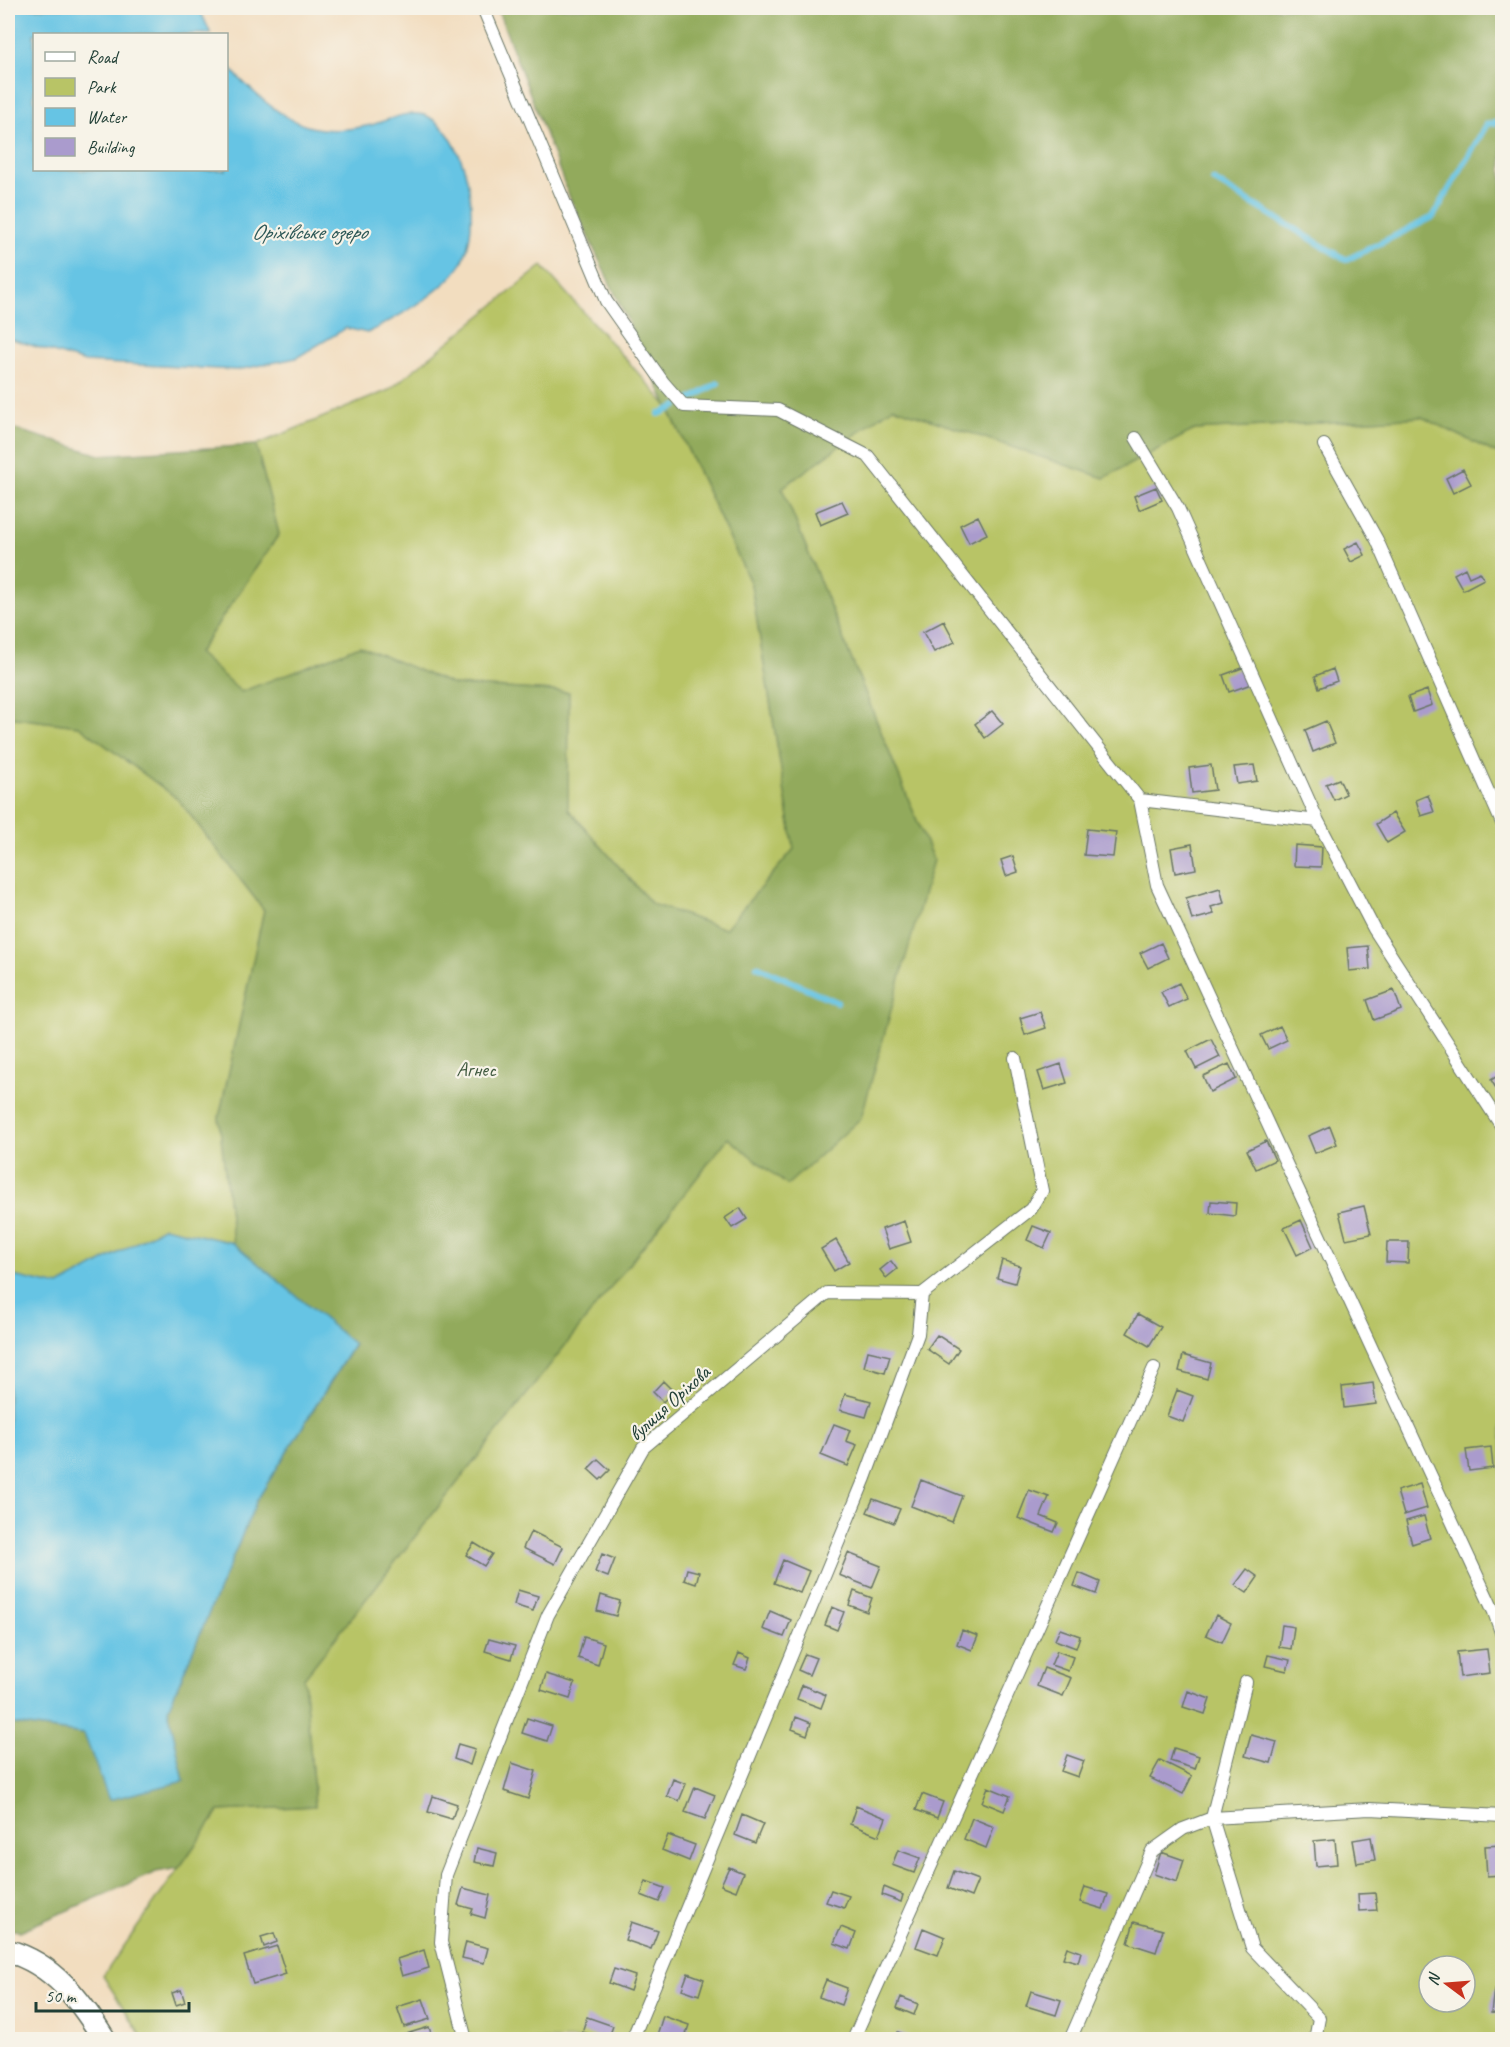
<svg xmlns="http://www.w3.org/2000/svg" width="1510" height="2047" viewBox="0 0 1510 2047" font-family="Caveat,sans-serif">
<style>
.green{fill:#b8c466;stroke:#6c804d;stroke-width:1.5;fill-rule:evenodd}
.forest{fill:#92aa5b;stroke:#587448;stroke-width:1.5}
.water{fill:#66c4e4;stroke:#42808c;stroke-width:1.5}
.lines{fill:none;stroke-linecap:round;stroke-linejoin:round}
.stream{stroke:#66c4e4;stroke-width:6}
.building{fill:#aa9bcd}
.service-casing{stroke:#697565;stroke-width:14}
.minor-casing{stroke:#697565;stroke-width:25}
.service{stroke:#fff;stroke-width:12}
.minor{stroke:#fff;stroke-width:22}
.labels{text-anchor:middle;stroke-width:4.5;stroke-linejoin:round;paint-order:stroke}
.park-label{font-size:21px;fill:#3e583e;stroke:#f7f3e8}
.street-label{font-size:21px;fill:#1f3d34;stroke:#f7f3e8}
.water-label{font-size:22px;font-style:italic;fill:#2d5857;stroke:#f7f3e8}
</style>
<rect width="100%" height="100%" fill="#f7f3e8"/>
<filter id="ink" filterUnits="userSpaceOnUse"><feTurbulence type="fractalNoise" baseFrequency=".0167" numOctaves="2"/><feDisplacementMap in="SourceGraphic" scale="12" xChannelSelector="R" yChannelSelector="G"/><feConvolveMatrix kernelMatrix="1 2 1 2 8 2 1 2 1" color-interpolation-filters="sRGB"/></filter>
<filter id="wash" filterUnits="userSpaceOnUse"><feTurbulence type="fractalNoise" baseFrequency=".008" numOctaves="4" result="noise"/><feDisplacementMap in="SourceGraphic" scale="24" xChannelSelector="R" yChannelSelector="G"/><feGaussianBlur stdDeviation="1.35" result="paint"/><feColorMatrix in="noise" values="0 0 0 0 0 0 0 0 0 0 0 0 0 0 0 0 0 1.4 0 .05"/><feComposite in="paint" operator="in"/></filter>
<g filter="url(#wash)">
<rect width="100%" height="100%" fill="#f2ddbf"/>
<path class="green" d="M542 266 666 404 751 584 794 849 725 929 652 904 568 809 569 692 453 685 360 646 241 692 198 653 279 534 256 445 389 390Z
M893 407 1104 478 1193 430 1422 417 1502 456V2039L144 2040 103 1976 219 1811 315 1806 304 1678 728 1138 933 860 782 488ZM1429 1966H1465V2002H1429Z
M8 717 79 726 178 799 264 910 219 1118 233 1243 164 1227 59 1286 8 1275Z"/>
<path class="forest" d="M497 8H1502V456L1422 417 1194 430 1104 478 893 407 782 488 933 860 861 1118 787 1185 728 1138 304 1678 315 1806 219 1811 179 1868 156 1872 20 1931 8 1929V1723L84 1734 184 1781 168 1709 257 1500 354 1345 233 1243 219 1118 264 910 178 799 79 726 8 717V427L100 455 256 445 279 534 198 653 241 692 360 646 454 685 569 692 568 809 652 904 725 929 794 849 751 584 570 198Z"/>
<path class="water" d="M8 8H199L211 34H34V170H226L227 63C234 75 244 83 255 93 293 127 319 137 371 125 389 120 411 108 429 117 471 139 486 240 454 274 430 300 397 317 367 333L346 328 296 358 237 370 85 362 8 338Z
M164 1227 233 1243 354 1344 257 1500 168 1709 184 1781 109 1800 84 1734 8 1723V1275L59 1286Z"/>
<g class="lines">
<path class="stream" d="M1213 180 1346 260 1433 217 1487 124 1502 122
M691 399 718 383
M659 414 677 406
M757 966 837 1002"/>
</g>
<g id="blocks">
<path class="building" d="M1463 469 1471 484 1453 493 1446 478Z
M1156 487 1162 500 1139 510 1134 496Z
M842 501 848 513 820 525 815 512Z
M978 516 987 534 969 543 960 525Z
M1358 542 1365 555 1351 562 1344 549Z
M1465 568 1469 577 1480 572 1484 579 1463 590 1454 574Z
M944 621 955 642 934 652 923 632Z
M1245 667 1251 684 1229 692 1223 675Z
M1333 669 1337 681 1319 688 1315 676Z
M1427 690 1432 705 1413 712 1408 697Z
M992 711 1003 724 985 738 975 724Z
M1326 721 1335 743 1313 752 1305 730Z
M1211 765 1215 790 1192 793 1189 768Z
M1254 765 1257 781 1237 784 1234 767Z
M1339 779 1346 794 1334 800 1326 784Z
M1428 795 1434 812 1421 816 1416 800Z
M1393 813 1405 832 1387 843 1376 824Z
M1087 829 1116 832 1113 857 1084 855Z
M1192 844 1196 869 1175 873 1171 848Z
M1295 845 1322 847 1321 867 1294 866Z
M1013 856 1018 872 1006 876 1001 860Z
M1220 888 1224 903 1211 907 1214 914 1192 920 1186 898Z
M1161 943 1168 958 1148 968 1140 953Z
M1368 946 1370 969 1349 971 1347 948Z
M1179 983 1187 999 1169 1007 1161 992Z
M1394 990 1401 1010 1374 1020 1367 1000Z
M1040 1012 1046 1028 1025 1035 1020 1018Z
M1280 1026 1287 1040 1268 1049 1261 1035Z
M1211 1039 1220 1057 1196 1069 1187 1051Z
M1061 1064 1067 1083 1044 1090 1038 1072Z
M1229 1064 1236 1079 1210 1092 1203 1076Z
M1502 1073V1090L1499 1093 1491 1080Z
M1330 1126 1337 1144 1315 1153 1308 1136Z
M1266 1141 1275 1160 1256 1169 1247 1150Z
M1211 1201 1236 1203 1235 1216 1210 1213Z
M1364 1206 1371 1234 1346 1239 1339 1212Z
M740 1208 747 1219 732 1228 725 1218Z
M1301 1220 1313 1247 1297 1255 1284 1228Z
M904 1221 911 1242 889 1249 882 1229Z
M1033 1226 1051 1233 1044 1248 1027 1240Z
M836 1240 849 1262 834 1271 821 1249Z
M1387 1242H1409L1408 1263 1386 1262Z
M1002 1260 1020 1266 1015 1283 997 1278Z
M891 1261 897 1269 886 1278 880 1270Z
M1138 1314 1161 1327 1149 1346 1127 1333Z
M937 1335 959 1349 949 1364 927 1349Z
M868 1351 890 1356 885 1373 864 1367Z
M1183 1355 1211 1363 1207 1379 1179 1371Z
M663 1381 673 1391 663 1402 653 1392Z
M1373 1383 1376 1404 1344 1408 1342 1387Z
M1177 1390 1193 1396 1183 1422 1167 1416Z
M845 1394 871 1401 866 1417 840 1410Z
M834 1424 850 1430 846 1441 857 1445 848 1466 821 1455Z
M1491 1447 1493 1468 1469 1471 1466 1450Z
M598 1459 610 1470 600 1480 588 1469Z
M921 1480 962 1496 952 1522 911 1506Z
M1420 1484 1427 1508 1404 1515 1397 1491Z
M1029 1490 1049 1497 1041 1516 1058 1523 1054 1532 1018 1518Z
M873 1499 900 1509 894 1523 867 1512Z
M1424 1516 1430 1538 1412 1544 1406 1521Z
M531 1531 563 1547 555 1564 523 1548Z
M474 1543 492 1554 484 1566 466 1555Z
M848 1553 881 1566 872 1588 839 1575Z
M602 1554 615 1559 608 1577 595 1572Z
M783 1560 809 1571 800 1593 774 1583Z
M687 1569 699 1572 696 1584 684 1580Z
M1247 1569 1258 1577 1247 1593 1235 1585Z
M1079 1573 1100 1582 1096 1594 1074 1586Z
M518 1590 538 1596 533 1611 514 1605Z
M854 1591 872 1598 867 1612 849 1605Z
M601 1595 620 1601 616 1616 597 1611Z
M832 1607 844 1612 837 1630 825 1625Z
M770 1611 791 1620 784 1637 763 1629Z
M1216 1615 1231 1623 1222 1642 1206 1635Z
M1282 1625 1294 1627 1291 1649 1279 1647Z
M1060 1629 1080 1636 1076 1648 1055 1640Z
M962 1630 978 1636 972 1650 957 1644Z
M584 1637 604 1643 598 1665 578 1658Z
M489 1639 515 1646 511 1659 485 1651Z
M1487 1649 1490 1673 1460 1677 1457 1652Z
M1057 1651 1073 1657 1068 1671 1051 1665Z
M739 1653 750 1658 746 1669 734 1665Z
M805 1654 816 1658 809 1675 798 1670Z
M1268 1655 1290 1660 1287 1671 1265 1666Z
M1044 1668 1071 1678 1063 1696 1037 1686Z
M546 1674 575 1683 570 1699 541 1690Z
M802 1685 826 1695 821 1708 797 1699Z
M1188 1691 1210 1699 1205 1714 1183 1707Z
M796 1717 811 1723 807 1735 792 1729Z
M527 1718 552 1726 547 1741 522 1733Z
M1251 1735 1277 1742 1271 1763 1245 1756Z
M458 1744 475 1749 470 1765 454 1759Z
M1174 1748 1199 1756 1195 1769 1170 1761Z
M1067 1755 1084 1761 1078 1777 1061 1771Z
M1160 1760 1192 1776 1183 1794 1150 1778Z
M512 1763 536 1771 528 1799 504 1791Z
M673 1779 686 1784 679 1801 667 1796Z
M695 1787 715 1795 705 1819 685 1812Z
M988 1787 1010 1796 1004 1811 982 1802Z
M922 1794 943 1802 937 1818 916 1810Z
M433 1796 457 1804 452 1819 428 1812Z
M856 1806 886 1818 879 1836 850 1824Z
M742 1815 763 1824 755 1843 735 1835Z
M972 1818 994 1827 986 1848 964 1839Z
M668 1835 695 1845 689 1861 662 1850Z
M1371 1837 1375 1860 1357 1863 1353 1840Z
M1335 1839 1337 1864 1316 1866 1314 1841Z
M1502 1845V1875L1487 1876 1485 1846Z
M477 1848 497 1853 494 1866 474 1862Z
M898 1850 920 1858 914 1873 892 1865Z
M1161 1852 1184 1860 1177 1882 1154 1874Z
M729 1867 743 1873 736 1891 721 1885Z
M954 1871 978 1880 971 1897 948 1888Z
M646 1881 665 1888 659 1902 641 1895Z
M884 1887 903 1895 901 1902 882 1895Z
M1085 1887 1108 1894 1103 1909 1080 1902Z
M463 1888 490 1895 485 1918 471 1914 473 1909 458 1905Z
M831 1890 849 1896 844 1908 826 1902Z
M1375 1893 1377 1910 1359 1911 1358 1894Z
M631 1922 658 1931 651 1949 625 1940Z
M1134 1922 1163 1930 1156 1952 1128 1943Z
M841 1927 856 1933 850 1949 834 1943Z
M923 1928 945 1937 938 1955 916 1947Z
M274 1933 277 1942 264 1947 261 1937Z
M466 1942 488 1948 484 1963 462 1958Z
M277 1946 286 1974 253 1984 244 1956Z
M1067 1947 1081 1952 1078 1962 1063 1958Z
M424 1950 429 1968 402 1976 397 1959Z
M614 1969 635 1976 630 1991 609 1983Z
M688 1973 704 1979 699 1995 682 1989Z
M826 1980 847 1988 841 2005 819 1997Z
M1494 1989 1502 1990V2014L1491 2013Z
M181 1990 185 2002 176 2005 172 1993Z
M1031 1991 1061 2000 1056 2015 1026 2006Z
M901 1997 918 2004 914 2015 897 2008Z
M423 1999 430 2019 404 2027 397 2007Z
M663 2016 689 2025 684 2040H669L657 2035Z
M587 2017 613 2026 608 2040 582 2032Z
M429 2027 433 2040H400L399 2036Z
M898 2032 916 2039V2040H895Z
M1429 2036H1453V2040H1429Z"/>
</g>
</g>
<g filter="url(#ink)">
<use href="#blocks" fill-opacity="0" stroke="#697565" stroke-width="1.5"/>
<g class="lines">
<defs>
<path id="service" d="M483 8 606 301 663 382 684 406 778 410 868 456 1140 800 1157 885 1494 1612 1502 1635
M1136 438 1178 508 1318 821 1374 929 1502 1127
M1324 445 1377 540 1502 823
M1140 800 1318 821
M1246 1682 1212 1818 1252 1948 1319 2018 1315 2040
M466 2040 441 1942 446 1875 548 1615 643 1448 827 1293 922 1294 1031 1209 1042 1191 1015 1058
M632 2040 865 1478 918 1334 922 1294
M853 2040 1154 1368
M1070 2040 1152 1851 1183 1829 1212 1818 1370 1809 1502 1816"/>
<path id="minor" d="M8 1951C54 1964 80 2000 105 2040"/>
</defs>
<use href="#service" class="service-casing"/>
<use href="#minor" class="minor-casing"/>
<use href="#service" class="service"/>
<use href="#minor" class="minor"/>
</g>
</g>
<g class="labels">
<g class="park-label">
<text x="476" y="1076">Агнес</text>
</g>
<g class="street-label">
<text transform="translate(669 1403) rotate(-42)" y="7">вулиця Оріхова</text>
</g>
<g class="water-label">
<text x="309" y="239">Оріхівське озеро</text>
</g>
</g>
<rect width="1510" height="2047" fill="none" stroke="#f7f3e8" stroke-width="30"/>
<rect x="33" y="33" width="195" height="138" fill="#f7f3e8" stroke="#a1aaa0" stroke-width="1.5"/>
<rect x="45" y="52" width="30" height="9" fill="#ffffff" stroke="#a1aaa0" stroke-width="1.5"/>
<text x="87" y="63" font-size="18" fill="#1f3d34">Road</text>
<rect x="45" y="78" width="30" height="18" fill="#b8c466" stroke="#a1aaa0" stroke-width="1.5"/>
<text x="87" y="93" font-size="18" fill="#1f3d34">Park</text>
<rect x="45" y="108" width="30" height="18" fill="#66c4e4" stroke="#a1aaa0" stroke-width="1.5"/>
<text x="87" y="123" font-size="18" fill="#1f3d34">Water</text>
<rect x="45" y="138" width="30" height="18" fill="#aa9bcd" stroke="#a1aaa0" stroke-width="1.5"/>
<text x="87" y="153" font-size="18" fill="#1f3d34">Building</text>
<g transform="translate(1447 1984) rotate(286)"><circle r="28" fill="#f7f3e8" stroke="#a1aaa0" stroke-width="1.5"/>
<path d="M0-4.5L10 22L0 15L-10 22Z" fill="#c8321e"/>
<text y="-9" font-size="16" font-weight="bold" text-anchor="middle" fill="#1f3d34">N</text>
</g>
<path d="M36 2002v9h153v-9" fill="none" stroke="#1f3d34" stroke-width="3"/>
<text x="45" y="2002" font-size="18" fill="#1f3d34" stroke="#f7f3e8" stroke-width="4.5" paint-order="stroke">50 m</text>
</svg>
